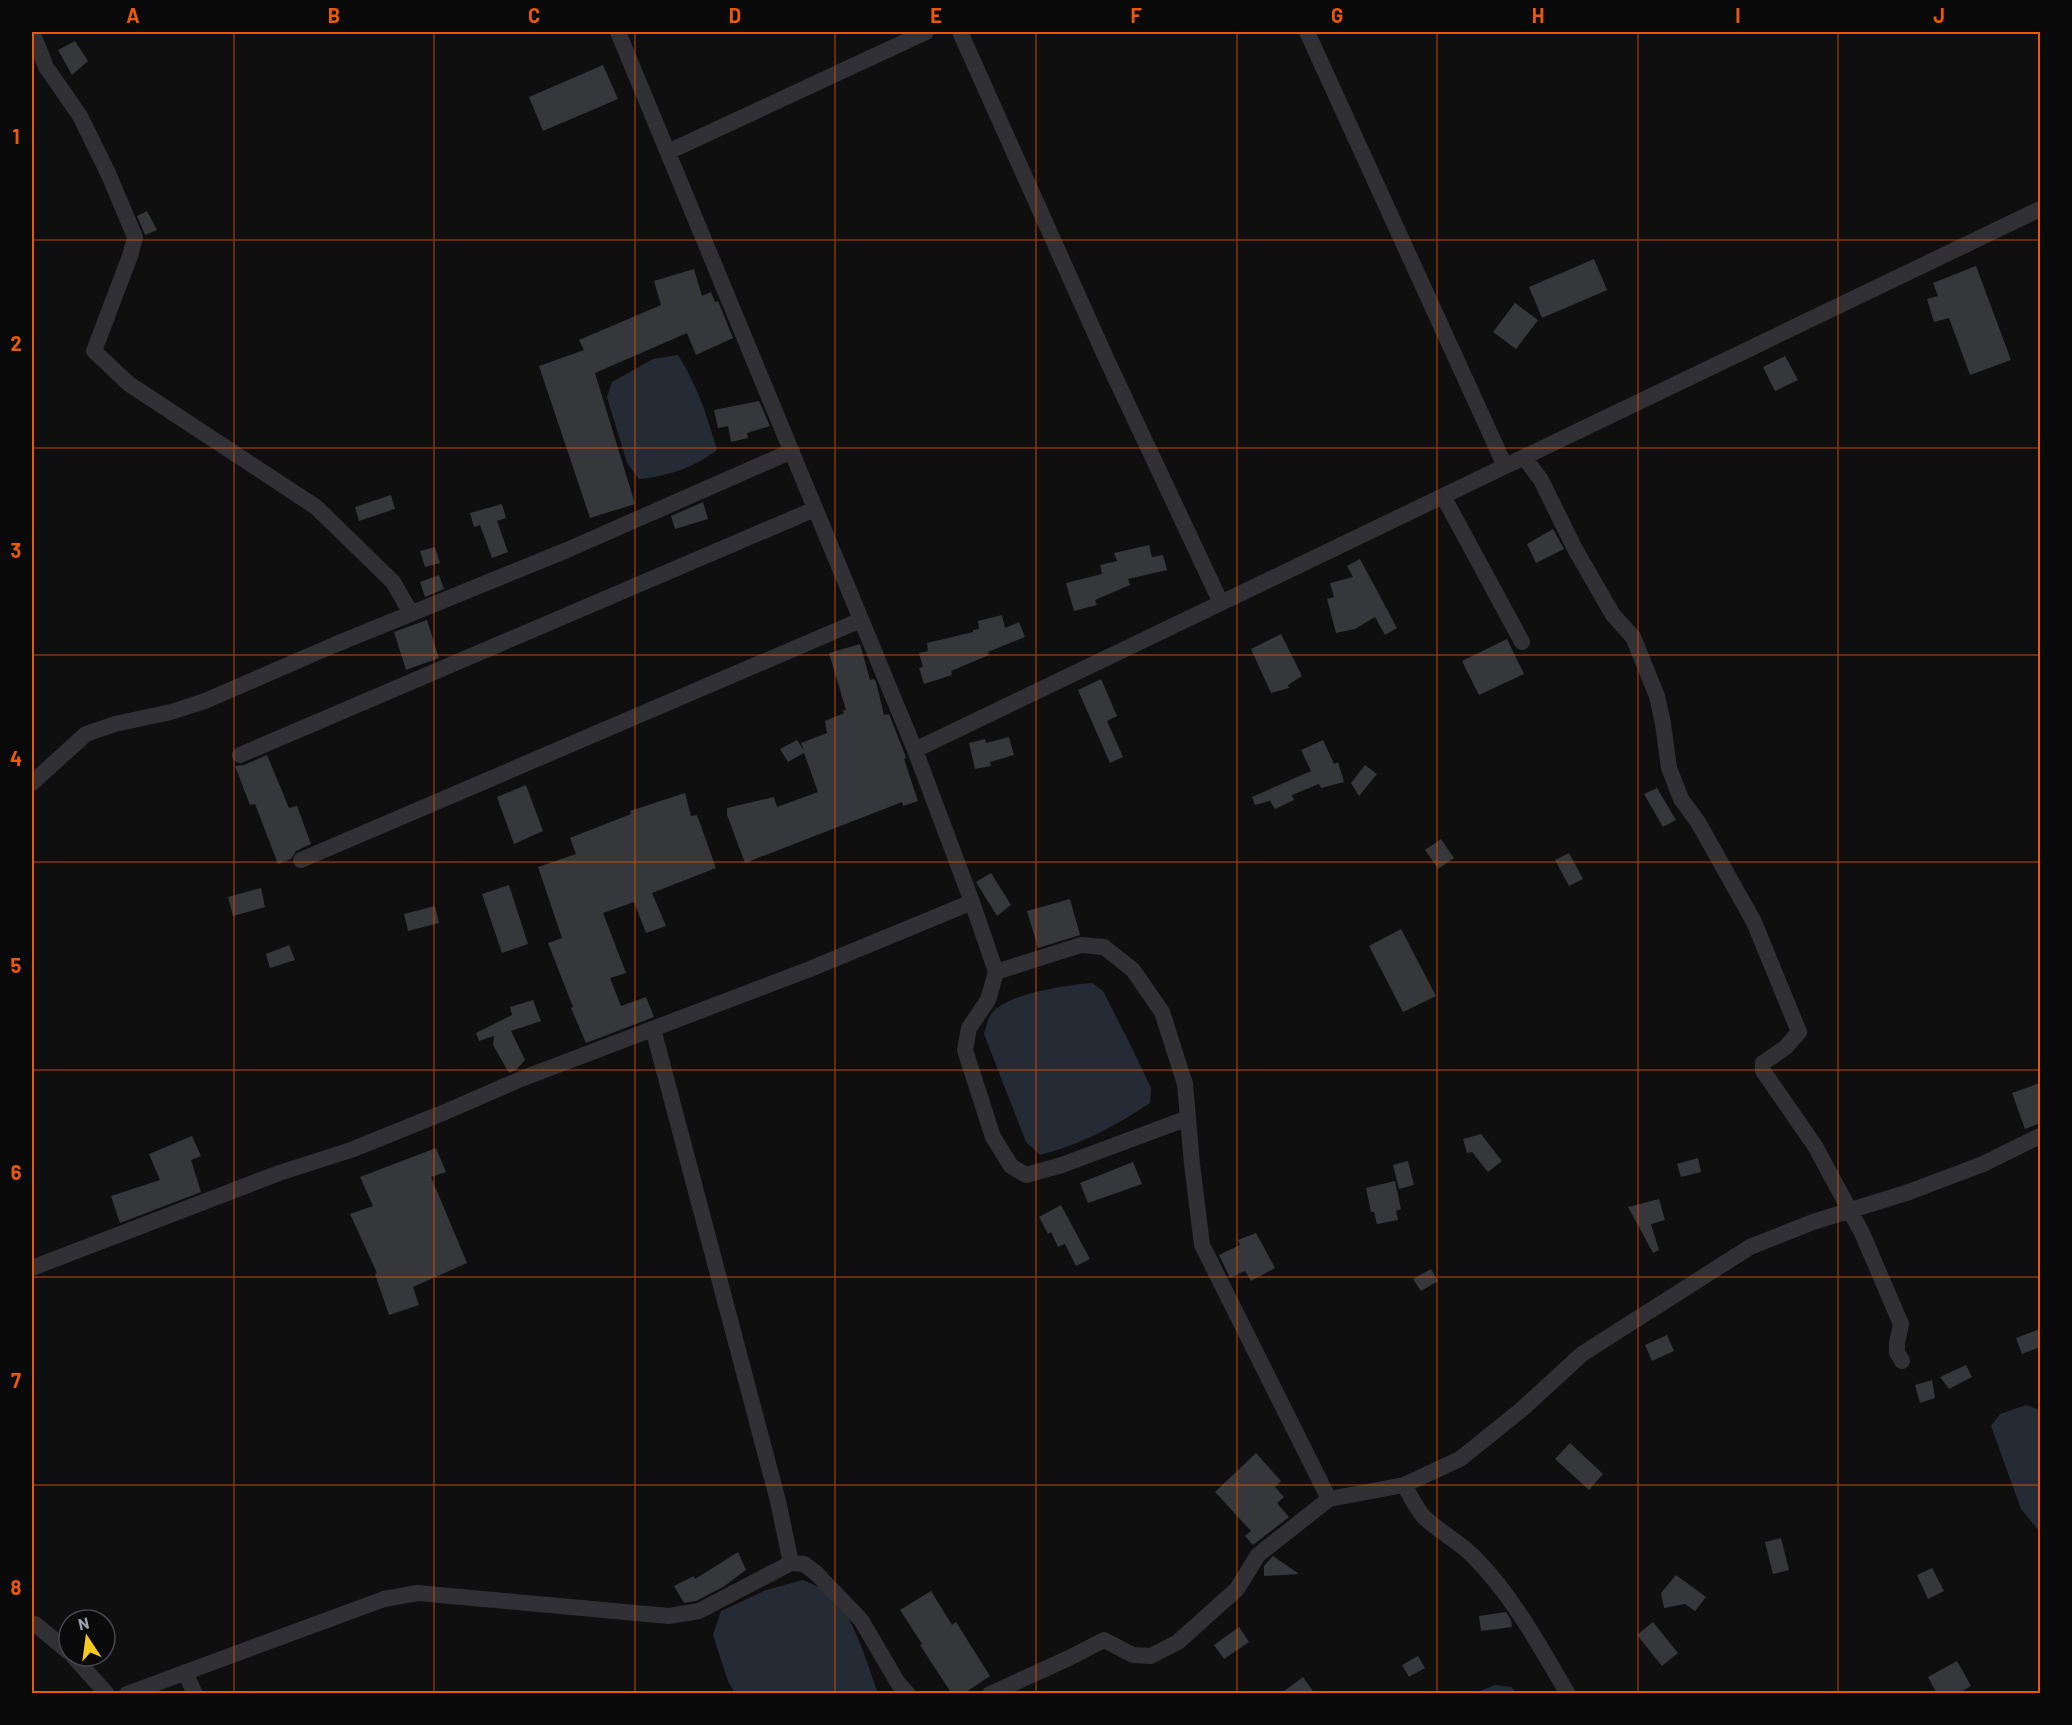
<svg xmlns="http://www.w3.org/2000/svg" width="2072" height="1725" viewBox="0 0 2072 1725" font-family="Barlow,sans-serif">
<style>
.water{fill:#252b34}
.building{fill:#36373b}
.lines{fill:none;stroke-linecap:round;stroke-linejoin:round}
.street{stroke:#303035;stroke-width:16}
.grid{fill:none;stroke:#e8590c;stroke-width:1.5;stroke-opacity:0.55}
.neatline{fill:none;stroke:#e8590c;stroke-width:2}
.grid-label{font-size:20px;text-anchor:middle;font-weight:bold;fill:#e8590c}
</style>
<rect width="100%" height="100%" fill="#0f0f10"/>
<path class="water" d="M678 355C698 387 706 413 717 450 693 468 669 476 639 479L627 463 607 397 612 382 653 359Z
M1092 983 1103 991 1130 1044 1151 1088 1150 1103C1115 1126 1080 1145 1040 1155L1026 1142 984 1034C986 1028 987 1021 990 1016 1002 994 1068 985 1092 983Z
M2026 1405 2040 1410V1532L2021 1509 1991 1426 2000 1414Z
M803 1580C811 1584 821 1587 829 1593 852 1610 868 1666 878 1693H735L728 1681 713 1635 721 1611 766 1590Z
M1495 1685 1511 1687 1517 1693H1464L1478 1692Z"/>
<path class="building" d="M75 41 88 61 72 75 58 50Z
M603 65 618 99 543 131 529 97Z
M147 211 157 230 145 235 137 216Z
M1594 259 1607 290 1542 318 1529 287Z
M1976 266 2011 360 1970 375 1949 318 1934 322 1927 299 1938 296 1933 283Z
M694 269 702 296 711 292 715 302 718 301 733 338 696 355 687 333 595 373 635 504 590 518 539 366 584 350 579 340 661 305 654 281Z
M1515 303 1538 320 1516 349 1493 332Z
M1785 356 1798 380 1775 391 1763 367Z
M759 401 770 426 747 433 748 438 731 442 728 426 718 428 714 410Z
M391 495 395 509 359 521 355 507Z
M703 502 708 519 675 529 671 516Z
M502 504 506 518 497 521 508 552 492 558 480 525 474 527 470 513Z
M1553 529 1564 549 1536 563 1527 544Z
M1149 545 1152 557 1163 555 1167 570 1128 579 1130 585 1095 600 1097 605 1074 611 1066 583 1102 574 1100 565 1117 561 1114 553Z
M435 547 440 563 425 567 420 551Z
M1360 559 1397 628 1385 635 1375 617 1355 629 1336 633 1327 599 1334 597 1330 583 1353 577 1347 566Z
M439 575 444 589 425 597 420 582Z
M1002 615 1005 628 1019 622 1025 637 988 652 989 655 951 671 952 675 924 684 919 668 923 667 919 653 928 651 927 643 973 632V630L979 629 978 621Z
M427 620 439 658 406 670 394 632Z
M1281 634 1302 676 1288 685 1289 688 1271 693 1251 649Z
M1507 639 1524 674 1479 695 1462 661Z
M860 644 870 680 874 679 876 682 884 715 889 714 904 752 906 758 904 759 918 801 903 806 902 802 745 863 727 815V808L774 797 777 807 818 792 804 753 788 762 780 749 797 740 804 751 801 743 827 733 825 721 844 713 843 710H846L829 653Z
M1101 679 1117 716 1107 721 1123 757 1110 763 1078 690Z
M1009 737 1014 755 990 762 991 766 975 769 969 743 985 739 986 743Z
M1323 740 1334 764 1338 762 1344 782 1321 788 1319 784 1292 795 1294 800 1275 809 1270 801 1255 805 1252 797 1311 771 1301 750Z
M267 755 289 808 297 806 311 844 296 851 291 859 278 864 255 804 250 805 235 766 244 765Z
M1365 765 1377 774 1359 796 1351 783Z
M526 785 543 831 514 844 497 797Z
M1657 788 1676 820 1663 827 1644 794Z
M685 793 691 816 697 815 716 868 652 893 666 926 646 933 634 902 603 913 626 973 610 978 621 1006 646 997 654 1017 586 1043 571 1008 573 1007 548 943 562 938 538 867 576 854 570 838 631 814 630 811Z
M1441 839 1454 858 1438 869 1425 850Z
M1569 853 1583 879 1569 886 1555 860Z
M991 873 1011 905 997 916 976 882Z
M509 885 528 944 502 953 482 894Z
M261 888 265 907 233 916 228 897Z
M1070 899 1080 935 1038 948 1027 911Z
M435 906 439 923 408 931 404 914Z
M1401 929 1436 996 1403 1012 1369 946Z
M289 945 295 960 270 968 266 954Z
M533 1000 541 1021 511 1031 525 1060 516 1070 509 1073 493 1045 494 1036 479 1041 476 1033 512 1015 510 1007Z
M2040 1083V1123L2025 1129 2012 1093Z
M1481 1134 1502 1161 1488 1172 1472 1152 1467 1153 1463 1139Z
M192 1136 201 1156 191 1160 201 1192 120 1223 111 1196 160 1180 149 1154Z
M436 1148 446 1172 431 1177 467 1263 413 1287 419 1305 389 1315 375 1274 377 1273 350 1214 373 1206 360 1177Z
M1698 1158 1701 1172 1681 1177 1677 1164Z
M1408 1161 1414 1185 1399 1189 1393 1165Z
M1133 1162 1142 1184 1088 1203 1080 1183Z
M1395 1181 1401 1209 1396 1211 1398 1220 1377 1224 1374 1212H1371L1366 1188Z
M1659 1199 1665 1220 1651 1224 1659 1250 1653 1253 1628 1207Z
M1061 1205 1090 1259 1076 1266 1065 1244 1058 1247 1051 1232 1048 1234 1039 1217Z
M1256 1233 1275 1268 1251 1281 1245 1271 1230 1278 1219 1255 1240 1245 1238 1240Z
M1431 1269 1438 1281 1421 1291 1413 1279Z
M2040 1329V1347L2022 1354 2016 1338Z
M1667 1335 1674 1351 1652 1361 1645 1345Z
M1966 1365 1972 1377 1949 1389 1940 1377Z
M1932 1380 1935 1398 1920 1403 1915 1385Z
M1570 1443 1603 1474 1589 1490 1555 1459Z
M1256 1453 1281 1481 1275 1487 1284 1497 1277 1503 1289 1517 1253 1545 1245 1536 1251 1531 1215 1492Z
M1781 1538 1789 1570 1773 1574 1765 1542Z
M738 1552 746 1570 723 1587 696 1601 684 1603 674 1586 694 1576 695 1579Z
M1273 1556 1299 1574 1264 1576V1566Z
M1932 1568 1944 1591 1928 1599 1917 1575Z
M1676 1575 1706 1597 1695 1611 1685 1604 1664 1608 1661 1593Z
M931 1591 952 1625 956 1622 990 1676 963 1694H952L920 1645 922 1644 900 1610Z
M1506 1612 1511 1620 1512 1627 1481 1631 1479 1616Z
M1653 1622 1678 1653 1662 1666 1637 1635Z
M1239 1627 1249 1642 1224 1659 1214 1645Z
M1418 1656 1425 1668 1409 1677 1402 1665Z
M1957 1661 1971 1686 1958 1694H1937L1928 1677Z
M1303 1677 1315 1694H1280Z"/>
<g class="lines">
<path class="street" d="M32 32 46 67 80 116 108 173 135 237 130 256 94 351 129 384 316 507 393 582 411 613
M618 32 915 750
M960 32 1106 358 1221 603
M1307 32 1505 466
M668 152 926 32
M1524 457 1541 480 1575 549 1613 615 1633 637 1657 696 1663 724 1669 768 1681 799 1698 822 1754 922 1799 1032 1786 1047 1763 1063V1071L1815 1146 1862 1233 1901 1324 1897 1343V1352L1902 1361
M1443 496 1522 642
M240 755 815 509
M32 783 86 734 115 724 171 712 205 701 334 645 567 550 792 451
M301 860 861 620
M972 902 996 972 1081 945 1104 947 1133 970 1162 1012 1185 1084 1192 1164 1202 1245 1329 1499
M996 972 988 1000 969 1028 965 1050 993 1137 1011 1166 1026 1175 1062 1165 1188 1118
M653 1029 778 1501 791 1563
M32 1268 279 1173 351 1150 445 1112 521 1079 810 969 972 902 915 750 2040 209
M1404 1485C1410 1495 1416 1508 1424 1517 1439 1532 1459 1541 1474 1557 1513 1596 1540 1647 1568 1694
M32 1624H35L69 1652
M73 1656 107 1694
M185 1672 195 1694
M127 1694 384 1599 418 1593 669 1616 699 1611 791 1563 804 1564 816 1573 861 1620 898 1683 908 1694
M990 1694 1069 1658 1104 1640 1133 1655 1151 1656 1178 1642 1237 1589 1258 1555 1329 1499 1404 1485 1460 1459 1521 1410 1582 1354 1750 1247 1813 1222 1909 1192 1983 1164 2040 1136"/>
</g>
<path class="grid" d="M234 32V1694M434 32V1694M635 32V1694M835 32V1694M1036 32V1694M1237 32V1694M1437 32V1694M1638 32V1694M1838 32V1694M32 240H2040M32 448H2040M32 655H2040M32 862H2040M32 1070H2040M32 1277H2040M32 1485H2040"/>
<rect width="2072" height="1725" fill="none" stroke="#0a0a0b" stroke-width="66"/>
<g transform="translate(87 1638) rotate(347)"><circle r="28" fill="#0a0a0b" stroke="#46474e" stroke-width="1.5"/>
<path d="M0-4.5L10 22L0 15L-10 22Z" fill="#f6c921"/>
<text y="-9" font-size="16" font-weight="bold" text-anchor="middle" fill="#9fa3b2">N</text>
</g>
<rect x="33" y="33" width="2006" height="1659" class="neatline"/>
<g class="grid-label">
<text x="133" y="23">A</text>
<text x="334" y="23">B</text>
<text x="534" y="23">C</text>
<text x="735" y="23">D</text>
<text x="936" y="23">E</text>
<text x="1136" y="23">F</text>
<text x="1337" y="23">G</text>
<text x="1538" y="23">H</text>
<text x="1738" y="23">I</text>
<text x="1939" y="23">J</text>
<text x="16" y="144">1</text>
<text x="16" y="351">2</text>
<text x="16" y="558">3</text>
<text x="16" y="766">4</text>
<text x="16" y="973">5</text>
<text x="16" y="1180">6</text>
<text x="16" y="1388">7</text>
<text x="16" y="1595">8</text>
</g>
</svg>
